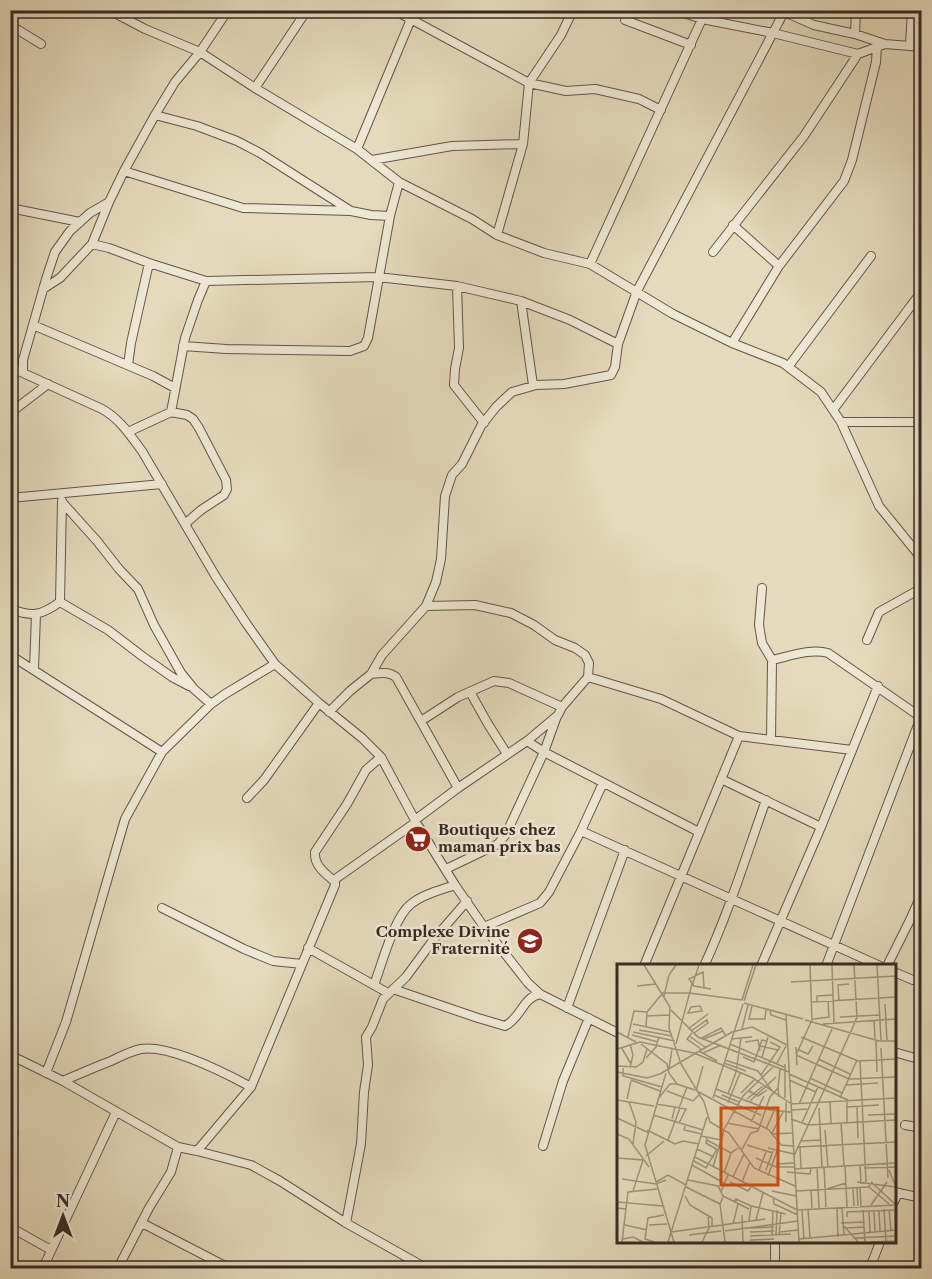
<svg xmlns="http://www.w3.org/2000/svg" width="932" height="1279" viewBox="0 0 932 1279" font-family="'Libre Caslon Text',serif">
<style>
.lines{fill:none;stroke-linecap:round;stroke-linejoin:round}
.street-casing{stroke:#62564a;stroke-width:10}
.street{stroke:#eee7d3;stroke-width:8}
.labels{text-anchor:middle;stroke-width:5;stroke-linejoin:round;paint-order:stroke}
.poi-label{font-size:15px;font-weight:bold;fill:#372a24;stroke:#eee7d3;text-anchor:start}
.inset-road{fill:none;stroke:#9f947f;stroke-width:1.5}
.view{fill:#cd5210;fill-opacity:0.15;stroke:#cd5210;stroke-width:3}
.inset-edge{fill:none;stroke:#372a24;stroke-width:3}
</style>
<rect width="100%" height="100%" fill="#e5dabc"/>
<filter id="stains"><feTurbulence type="fractalNoise" baseFrequency=".00333" numOctaves="4"/><feColorMatrix values="0 0 0 0 .2 0 0 0 0 .09 0 0 0 0 .02 0 0 0 .5 -.17"/></filter>
<radialGradient id="worn" r=".72"><stop offset=".6" stop-color="#630" stop-opacity="0"/><stop offset="1" stop-color="#630" stop-opacity=".3"/></radialGradient>
<g class="lines">
<defs>
<path id="street" d="M109 10 145 29 200 52 255 88 357 149 399 182 472 219 497 235 544 253 590 264 673 314 732 343 783 363 821 392 841 422 879 506 922 559
M394 10 529 83 566 91 595 89 639 99 661 110
M675 10 702 19 773 33 858 54 885 44
M782 11 814 25 855 34 885 44 922 47
M625 20 691 45
M10 25 41 44
M855 34 856 10
M910 45 912 10
M255 88 307 10
M155 115 197 126 237 141 260 153 351 211
M357 149 411 19
M372 160 452 146 523 144
M124 171 243 208 351 211 371 215 390 216 399 182
M10 208 80 222
M733 225 779 266
M497 235 523 144 529 83 561 35 573 10
M92 244 109 248 149 263 206 281 378 277 457 286 521 301 570 320 618 344
M713 252 804 136 858 54
M590 264 702 19
M457 286 459 348 455 369 454 385 484 423
M43 289 60 278 92 244 109 202
M521 301 533 385
M33 325 153 376 175 388
M732 343 779 266 844 181 852 160 876 62 877 46
M183 346 226 349 350 351 364 346 368 338 390 216
M128 365 131 343 149 263
M10 367 102 409C120 419 130 435 142 451L216 577 246 623 275 664 319 703 362 738 381 757 417 824 455 885 484 927 528 983 540 994 618 1033
M788 367 871 256
M23 373V360L46 279 55 252 70 231 90 213 109 202 124 171 155 115 175 82 200 52 228 10
M833 410 922 291
M171 412 185 338 198 300 206 281
M10 413 48 384
M841 422H922
M128 432 171 412 187 415 193 419 199 428 226 480 227 489 224 495 201 510 185 524
M10 498 162 484
M62 502 97 541 119 569 138 589 154 625 181 673 194 689 211 704
M762 588 759 625 762 643 772 660 771 740
M60 602 108 630 142 656 172 677 189 686
M60 602 62 501
M10 609C33 617 40 616 60 602
M867 640 879 612 922 588
M10 655 162 752
M772 660C790 656 811 648 828 653L922 718
M34 669 36 614
M371 674C380 673 388 671 396 677L458 788
M588 677 661 699 739 736 852 750
M470 692 488 724 507 754
M329 712 350 691 371 674 382 655 426 606 436 582 441 559 445 496 452 475 462 464 481 426 496 407 512 392 536 385 564 384 611 375 615 367 618 344 637 291 785 10
M421 721 458 697 494 681 509 683 562 707
M527 741 544 752 699 832
M721 779 821 827
M247 798 264 780 319 703
M415 820 458 788 527 741 558 715 562 707 588 677 589 663 585 655 575 648 555 640 534 625 511 613 475 605 426 606
M581 831 880 966
M446 869 498 844 506 834 544 752 557 716
M334 880 416 822
M162 908 244 949 273 961 302 964
M484 927 540 903 549 892 581 831 603 783
M308 948 388 993
M644 966 739 736
M704 966C729 912 746 856 766 800
M761 966 821 827 878 686
M826 966 921 717
M887 966 910 920 922 893
M894 972 913 980 922 981
M374 985C382 964 394 917 411 904 423 894 441 890 455 885
M393 989 478 1018 505 1026C522 1017 522 998 540 994
M567 1008 625 850
M894 1052 922 1060
M10 1055 63 1081 178 1147 197 1151 251 1165 280 1181 346 1223 426 1268
M46 1073 66 1022 125 819 162 752 211 704 225 694 275 664
M63 1081C79 1074 95 1067 111 1061 121 1056 131 1051 141 1049 170 1045 225 1073 251 1087
M905 1125 922 1128
M10 1131 14 1133
M543 1146 563 1081 589 1018
M197 1151 251 1087 335 885V882C325 873 314 866 315 852L347 804 366 770 381 757
M894 1192 922 1198
M894 1202 898 1193
M142 1223 229 1268
M346 1223 361 1144 364 1092 368 1065 366 1037 372 1027 383 999 406 977 434 939 467 901
M10 1227 51 1250
M43 1268 116 1112
M118 1268 149 1208 171 1172 178 1147
M774 1268 775 1261V1242
M870 1268 880 1242"/>
</defs>
<use href="#street" class="street-casing"/>
<use href="#street" class="street"/>
</g>
<defs>
<symbol id="supermarket-disc" viewBox="-11 -11 22 22"><circle r="9.5" fill="#8f2418" stroke="#eee7d3"/><path d="M-6-5.5h2.5l.6 2H6L4.5 2H-2.5L-4.4-4H-6ZM-1.5 3.2a1.3 1.3 0 1 0 .1 0ZM3 3.2a1.3 1.3 0 1 0 .1 0Z" fill="#fff"/></symbol>
<symbol id="school-disc" viewBox="-11 -11 22 22"><circle r="9.5" fill="#8f2418" stroke="#eee7d3"/><path d="M0-5L7-2L0 1L-7-2ZM-4 1L0 2.5L4 1V4Q0 6-4 4Z" fill="#fff"/></symbol>
</defs>
<g fill-rule="evenodd">
<use href="#supermarket-disc" x="403" y="824" width="30" height="30"/>
<use href="#school-disc" x="515" y="926" width="30" height="30"/>
</g>
<g class="labels">
<g class="poi-label">
<text x="438" y="835">Boutiques chez<tspan x="438" dy="17">maman prix bas</tspan></text>
<text x="510" y="937" text-anchor="end">Complexe Divine<tspan x="510" dy="17">Fraternité</tspan></text>
</g>
</g>
<g transform="translate(617 964)">
<rect width="279" height="279" fill="#e5dabc"/>
<path class="inset-road" d="M27 1 53 43 52 64 64 100 87 138 93 158 112 169 137 204 178 222M193 1 195 57M215 1 217 60M260 1 264 76M174 18 279 12M20 22 39 20M75 22 82 1M87 23 86 8 72 15 77 22 94 25M45 29H72M72 29 125 36M47 32 52 11 59 1M125 36 136 1M127 37 139 1M222 37 221 21 232 20M195 38 279 33M200 38V32L216 31M127 39 186 55M268 40 270 76M83 42 85 47 71 49 74 43ZM135 42 132 55H148L149 46M54 46 81 73 172 108M153 47 154 51 169 56M30 48 45 30M169 51 182 278M29 52 52 51M223 53 262 51M196 55 212 53 211 37M188 56 262 77H279M257 56 258 75M16 60 53 68M206 60 279 55M71 65 91 50M125 65 131 41M235 65 240 53 237 1M22 66 55 72M74 67 90 56 91 59 77 69M0 68 19 78M16 68 58 77M75 69 70 75 84 85M15 71 41 78M72 72 88 83M11 73 17 47 30 48 29 63M184 73 241 97 279 95M85 74 104 64 109 72M87 75 106 67M114 75 135 73M259 77 260 108M128 78 141 76 143 87M13 80 16 91 13 103M24 80 50 100 52 109 60 120 78 126M59 80 75 20M113 80 167 103M143 82 161 86M4 83 14 100M179 83 180 101M264 84 271 214M0 85 23 78 77 89 136 114 173 139M182 86 191 90 196 82M82 87 100 97M86 89 104 81M179 91 232 115 279 113M179 91 194 58M126 93 137 98 145 76 149 77M145 93 151 73M29 94 39 83 42 73M201 95 233 110M108 96 141 107 155 127M243 97 249 218M107 99 129 107M160 99 169 82M168 100V134M0 102 19 103 26 98 30 85M6 104V112L45 123M52 104 55 85M0 108 30 114 43 110 115 68 135 63 170 81M119 108 124 74M49 109 28 181 57 278M172 110 231 136M144 111 163 83 153 78M193 114 225 129M14 116 43 127M172 116 199 128M229 121 261 119M161 124 163 105M99 125 153 146 174 148M50 127 76 137 82 131M79 127 86 102M132 127 141 132 150 126M82 128 152 166 164 181 176 182M124 129 138 115M111 130 119 108M97 131 144 151M105 131 122 138M96 134 126 40M223 134 240 96M10 135 14 117M41 135 53 120H60M130 135 146 122M0 136 12 138 19 158 16 180M133 137 159 113M230 137V158M13 138 37 142M213 138 214 159M111 139 123 109M39 140 58 143M173 140 279 134M182 140 215 65M240 142 241 174M229 143 262 141M62 144 70 123M202 144 205 203M174 146 192 145M36 151 86 166M251 151 279 150M0 154 32 169M55 155 58 143 69 145 62 159M174 155 191 161 279 156M134 158 147 132M169 158V138M110 159 142 165M185 159 201 123M224 159 227 202M68 162 67 166 85 170M149 165 157 147M30 166 58 180 66 177 82 180M208 166 211 203M106 167 126 132 157 102M155 169 166 148M0 170 12 175 32 203M155 170 175 169M84 172 104 176M90 174 89 179 101 186M51 176 63 144M90 176 114 189M184 177 203 176M130 181 156 189M180 183 279 178M183 183 184 204M151 184 177 190M80 185 97 193M124 187 134 169 141 167 153 133 161 124 162 133M29 192 47 177M177 192 235 65M78 193 180 246 279 241M0 194 26 196 16 227M139 194 159 203H177M77 197 89 204 100 185M159 200 177 199M75 201 107 219M243 201 244 220M228 202 230 243M96 203 107 167M200 203 202 244M207 203 209 243M247 204 279 203M177 205 279 199M142 206 149 188M149 206 156 187M272 206 279 223M170 208 193 210 194 204M107 209 114 189 121 184M151 212 160 187M116 213 127 190M5 215 39 220 49 216M71 216 101 222 106 232 132 245M39 218 51 211 69 221M113 218 131 227 134 223M125 218 133 198M240 218 279 223M254 218 278 240M69 223 103 240M252 223 272 240M236 224 237 242M240 224 241 242M243 224 244 243M210 225 229 219M194 226 195 244M155 227 179 232M179 227 251 223 256 218M104 228 111 211M68 232 73 241 95 254V263M106 233 103 240 108 278M156 233 157 240 181 251M117 238 119 235 134 242M254 241 270 218M220 244 221 273M225 244 227 271M9 245 0 244 1 238 46 242M191 245 193 274M267 245 269 278M185 246 187 275M246 246 248 278M262 246 263 267M272 246 274 266M278 246 279 266M252 247 253 268M257 247 258 267M125 251 126 278M230 253V248L279 246M139 256 146 229M132 257 134 242 169 250M224 259 247 258M116 260 121 240M8 261 30 266M32 261 50 260M227 262 241 278M133 264 157 263M229 264 247 263M108 267 181 257M54 268 148 255M133 268 157 267M163 268 181 266M72 271 104 267M155 271 156 246M159 271 160 246M162 271 164 248M133 272 174 270M237 274 279 272M6 275 16 273 26 278M182 275 279 266M133 276 157 275M5 278 11 228 40 225M37 278 28 275 31 254 47 251M51 278 90 153M85 278 92 264 91 251M253 278 279 277"/>
<path class="view" d="M104 144H161V221H104Z"/>
<rect width="279" height="279" class="inset-edge"/>
</g>
<rect width="932" height="1279" fill="none" stroke="#e5dabc" stroke-width="36"/>
<rect x="12" y="12" width="908" height="1255" fill="none" stroke="#372a24" stroke-width="3"/>
<rect x="18" y="18" width="896" height="1243" fill="none" stroke="#372a24" stroke-width="1.5"/>
<g transform="translate(63 1216)" stroke="#eee7d3" stroke-width="4.5" paint-order="stroke">
<path d="M0-4.5L10 22L0 15L-10 22Z" fill="#372a24"/>
<text y="-9" font-size="16" font-weight="bold" text-anchor="middle" fill="#372a24">N</text>
</g>
<rect width="100%" height="100%" filter="url(#stains)"/>
<rect width="100%" height="100%" fill="url(#worn)"/>
</svg>
